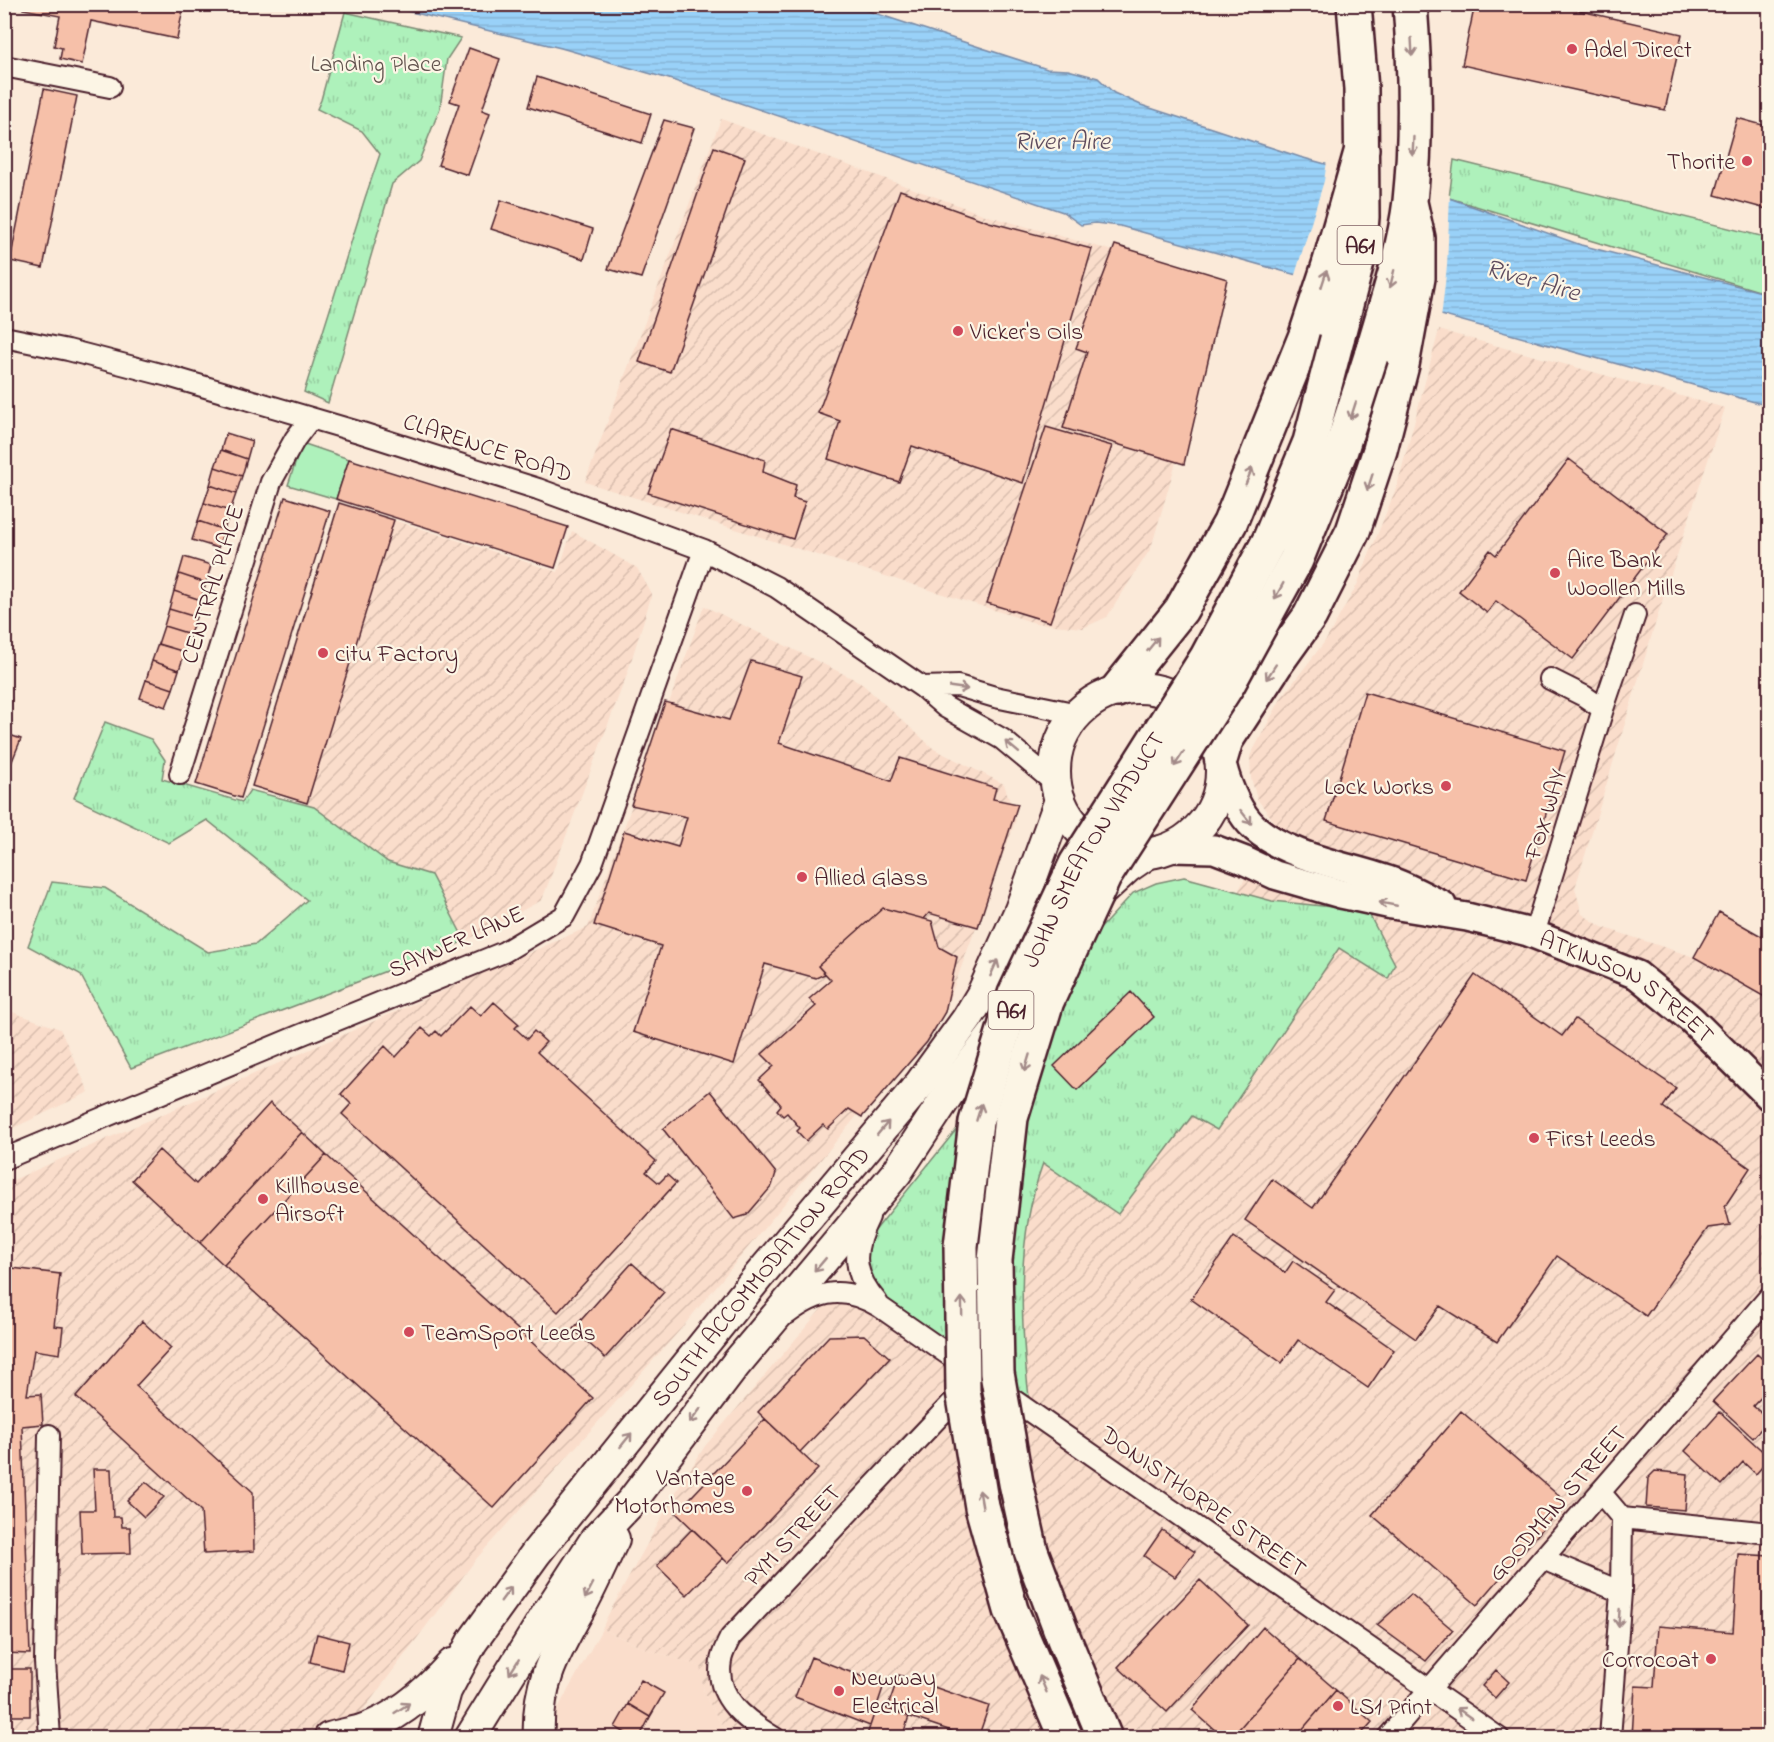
<svg xmlns="http://www.w3.org/2000/svg" width="1774" height="1742" viewBox="0 0 1774 1742" font-family="'Indie Flower',sans-serif">
<style>
.built{fill:#faddcb}
.industrial{fill:url(#industrial-furrows)}
.grass{fill:url(#grass-tufts);stroke:#7c8873;stroke-width:1.5}
.garden{fill:#aef1bb;stroke:#7c8873;stroke-width:1.5}
.water{fill:url(#water-rules);stroke:#798aa6;stroke-width:1.5}
.pier{fill:#fbead9}
.building{fill:#f6c0a9;stroke:#4a1f2b;stroke-width:1.5}
.lines{fill:none;stroke-linecap:round;stroke-linejoin:round}
.street-casing{stroke:#4a1f2b;stroke-width:24}
.secondary-casing{stroke:#4a1f2b;stroke-width:32}
.primary-casing{stroke:#4a1f2b;stroke-width:34}
.highway-casing{stroke:#4a1f2b;stroke-width:38}
.street{stroke:#fcf5e5;stroke-width:20}
.secondary{stroke:#fcf5e5;stroke-width:27}
.primary{stroke:#fcf5e5;stroke-width:30}
.highway{stroke:#fcf5e5;stroke-width:33}
.highway-bridge-casing{stroke:#4a1f2b;stroke-width:38;stroke-linecap:butt}
.highway-bridge{stroke:#fcf5e5;stroke-width:33}
.oneway{stroke:#a38a88}
.poi-dot{fill:#d1495b;stroke:#fcf5e5;stroke-width:2}
.labels{text-anchor:middle;stroke-width:4.5;stroke-linejoin:round;paint-order:stroke}
.shield{fill:#fcf5e5;stroke:#7f5f63;stroke-width:1.5}
.shield-label{font-size:22px;font-weight:bold;fill:#4a1f2b}
.poi-label{font-size:24px;fill:#4a1f2b;stroke:#fcf5e5;text-anchor:start}
.park-label{font-size:24px;fill:#63544f;stroke:#fcf5e5}
.street-label{font-size:24px;fill:#4a1f2b;stroke:#fcf5e5}
.water-label{font-size:26px;font-style:italic;fill:#5e4c5e;stroke:#fcf5e5}
</style>
<defs>
<pattern id="industrial-furrows" width="10" height="10" patternUnits="userSpaceOnUse" patternTransform="scale(1.5)"><rect width="10" height="10" fill="#faddcb"/><path d="M-1 1l2-2M0 10L10 0M9 11l2-2" fill="none" stroke="#d8bdae"/></pattern>
<pattern id="grass-tufts" width="24" height="20" patternUnits="userSpaceOnUse" patternTransform="scale(1.5)"><rect width="24" height="20" fill="#aef1bb"/><path d="M3 7l-1-3M5 7V3M7 7l1-3M15 17l-1-3M17 17v-4M19 17l1-3" fill="none" stroke="#97cea1"/></pattern>
<pattern id="water-rules" width="6" height="5" patternUnits="userSpaceOnUse" patternTransform="scale(1.5)"><rect width="6" height="5" fill="#99d1f8"/><path d="M0 2.5h6" fill="none" stroke="#85b3d5"/></pattern>
</defs>
<rect width="100%" height="100%" fill="#fbead9"/>
<filter id="ink" filterUnits="userSpaceOnUse"><feTurbulence type="fractalNoise" baseFrequency=".0167" numOctaves="2"/><feDisplacementMap in="SourceGraphic" scale="12" xChannelSelector="R" yChannelSelector="G"/><feConvolveMatrix kernelMatrix="1 2 1 2 8 2 1 2 1" color-interpolation-filters="sRGB"/></filter>
<g filter="url(#ink)">
<path class="built" d="M602 1629 645 1649 701 1666 704 1693 722 1726 742 1737 556 1738 557 1710Z"/>
<path class="industrial" d="M721 119 988 216 1228 283 1151 548 1107 617 1083 628 1035 623 585 482Z
M1439 330 1725 408 1660 608 1575 888 1582 914 1602 927 1694 957 1769 1000V1737H742L722 1726 704 1693 700 1666 645 1649 602 1629 607 1617 674 1495 705 1446 895 1222 995 1093 1133 893 1156 883 1184 877 1238 892 1274 821 1257 799 1251 778 1250 756 1282 697 1326 640 1357 585 1397 486Z
M339 503 558 572 572 531 637 568 652 594 627 674 542 900 465 941 431 875 388 862 307 803 252 786Z
M704 606 860 682 934 749 1004 784 1016 820 946 1008 680 1330 477 1558 347 1732 301 1738 5 1737 4 1184 588 927Z
M4 1009 60 1029 89 1092 5 1132Z"/>
<path class="grass" d="M345 12 461 38 447 59 440 108 419 161 392 184 328 403 304 392 365 198 380 154 362 131 317 109 321 100Z
M1454 160 1769 238V294L1449 198Z
M105 722 151 739 165 760 162 779 242 802 250 790 314 807 388 862 431 875 465 941 131 1068 80 974 28 946 52 882 105 888 208 952 256 944 307 900 207 820 169 843 74 798Z
M1184 877 1272 901 1353 909 1369 914 1395 964 1388 979 1339 948 1217 1130 1192 1116 1118 1214 1043 1163C1016 1238 1020 1319 1029 1397L866 1293 865 1243 1051 1012 1098 931 1133 893 1156 883Z"/>
<path class="garden" d="M302 443 349 459 336 499 288 485Z"/>
<path class="water" d="M382 5H850L1047 69 1068 70 1098 78 1114 93 1141 105 1300 157 1449 198 1581 245 1769 294V406L1120 226 1095 223 1081 225 1063 212 669 79 561 48Z"/>
<path class="pier" d="M1327 161 1450 195 1447 266 1441 319 1294 278 1324 181Z"/>
<path class="building" d="M24 4H184L177 39 91 21 82 64 60 59 62 48 54 46 60 16 23 9Z
M1475 4H1550L1682 34 1665 110 1462 65Z
M469 48 500 59 482 110 490 113 468 175 438 165 459 104 450 101Z
M537 77 651 114 642 143 528 107Z
M44 89 77 96 43 268 10 261Z
M1737 118 1770 127V210L1715 195Z
M664 120 694 128 641 278 608 269Z
M714 147 745 158 670 372 639 362Z
M900 190 989 222 1092 249 1023 483 912 446 899 482 828 459 840 421 818 413Z
M501 200 593 229 584 259 491 229Z
M1115 245 1227 279 1184 464 1063 428 1087 352 1076 348Z
M1046 427 1112 446 1050 622 987 603Z
M671 429 765 460 763 472 796 485 793 498 805 502 793 539 648 493Z
M226 433 252 441 247 459 221 450Z
M221 450 247 459 242 476 215 467Z
M349 459 568 527 555 568 336 499Z
M1569 459 1668 534 1573 659 1496 601 1487 613 1459 591 1490 550 1496 555Z
M215 467 242 476 236 494 210 485Z
M210 485 236 494 230 511 204 503Z
M285 497 330 511 241 798 196 784Z
M204 503 230 511 224 530 198 521Z
M339 503 394 520 307 803 252 786Z
M198 521 224 530 218 548 192 540Z
M184 557 211 565 206 583 179 574Z
M179 574 206 583 201 600 174 591Z
M174 591 201 600 196 617 169 609Z
M169 609 196 617 190 634 164 626Z
M164 626 190 634 185 652 158 644Z
M158 644 185 652 179 670 152 661Z
M152 661 179 670 173 689 146 680Z
M751 661 802 676 779 743 891 781 900 758 996 788 993 799 1018 804 978 927 929 913 924 919 883 908 818 966 825 974 816 978 765 964 734 1064 633 1032 661 946 594 925 624 831 678 847 687 817 631 805 665 702 729 720Z
M146 680 173 689 166 707 140 698Z
M1365 692 1565 751 1526 880 1326 821Z
M4 733 21 739 4 781Z
M883 908 932 921 939 947 957 957 945 1012 927 1042 862 1117 849 1109 828 1129 823 1125 806 1141 797 1131 800 1128 787 1113 783 1116 777 1110 781 1105 759 1080 774 1066 762 1054 816 1006 809 999 831 980 818 966Z
M1719 912 1770 941V1000L1694 957Z
M1475 975 1562 1036 1575 1019 1676 1088 1663 1107 1750 1168 1725 1206 1730 1225 1708 1228 1646 1316 1557 1256 1497 1342 1440 1306 1416 1339 1245 1220 1272 1179 1313 1208Z
M1131 992 1154 1017 1077 1090 1054 1066Z
M494 1002 519 1024 515 1028 527 1039 534 1031 546 1042 537 1052 656 1161 646 1172 659 1183 667 1175 676 1183 558 1312 342 1114 351 1104 341 1094 385 1046 396 1057 422 1028 431 1036 436 1031 441 1036 470 1006 481 1016Z
M710 1091 776 1173 772 1186 747 1215 734 1219 663 1129Z
M270 1103 302 1132 200 1243 132 1180 159 1150 196 1184Z
M302 1132 326 1155 224 1265 200 1243Z
M326 1155 593 1398 494 1508 224 1265Z
M1234 1237 1285 1273 1293 1261 1335 1290 1326 1302 1394 1350 1368 1388 1298 1340 1282 1363 1191 1299Z
M632 1263 664 1292 605 1358 573 1329Z
M4 1267 60 1274 54 1326 63 1327 60 1354 34 1350 27 1395 41 1394 43 1424 22 1426 30 1654 4 1653Z
M142 1321 171 1348 136 1386 253 1492 254 1551 204 1554 201 1511 76 1397Z
M864 1335 890 1358 800 1452 758 1412 829 1336Z
M1757 1354 1770 1366V1388L1753 1406 1765 1416 1762 1420 1766 1423 1753 1438 1713 1401Z
M1461 1411 1566 1502 1477 1605 1372 1515Z
M1720 1412 1770 1458 1756 1474 1743 1462 1722 1485 1685 1451Z
M765 1419 818 1469 728 1563 676 1513Z
M93 1469H111L113 1517H121L122 1527H130L131 1553 82 1554 80 1510H95Z
M1655 1471 1688 1474 1685 1510 1646 1507 1648 1478Z
M146 1482 164 1497 144 1517 127 1501Z
M692 1529 723 1558 687 1595 657 1566Z
M1162 1530 1195 1552 1175 1577 1144 1556Z
M1738 1554 1770 1556V1621L1762 1738H1632L1635 1686 1654 1687 1658 1626 1733 1632Z
M1200 1580 1248 1625 1167 1712 1118 1667Z
M1411 1594 1453 1630 1426 1661 1377 1625Z
M1263 1627 1300 1659 1231 1738H1224L1192 1710Z
M317 1634 349 1642 342 1670 310 1662Z
M811 1657 884 1685 870 1726 795 1697Z
M1300 1659 1336 1690 1295 1738H1231Z
M4 1669H30V1716H4Z
M1496 1670 1509 1682 1495 1698 1482 1686Z
M899 1675 989 1706 978 1738H972L887 1709Z
M641 1680 664 1693 650 1717 628 1704Z
M1336 1690 1372 1722 1358 1738H1295Z
M628 1704 650 1717 639 1738H634L615 1727Z
M877 1705 909 1716 902 1738H866Z"/>
<g class="lines">
<defs>
<path id="street" d="M4 66 110 87
M4 337 68 350 168 376 362 433 538 489 704 550 776 587 922 687 945 707 1002 739 1056 784
M1550 679 1584 696 1603 709
M922 687 958 686 995 697 1078 714
M180 774 271 482 295 439 311 418
M1534 934 1603 709 1635 615
M4 1159 298 1036 504 952 564 916 592 864 704 550
M869 1217C852 1251 852 1273 877 1302
M787 1314C820 1289 845 1286 880 1307L1499 1738
M49 1435 45 1662 50 1738
M1600 1492 1622 1518 1621 1592 1610 1738
M1622 1518 1770 1533
M1543 1559 1621 1592
M775 1738C747 1721 714 1698 721 1661 722 1653 727 1645 730 1638L966 1388
M1387 1738 1770 1296"/>
<g id="secondary">
<path d="M1222 764C1228 787 1237 812 1255 828 1292 860 1352 866 1396 883 1412 889 1427 898 1442 905"/>
<path id="s1" d="M1170 848 1214 849 1243 860 1275 875 1341 894 1392 905 1467 917 1528 932 1637 975 1691 1019 1770 1097"/>
</g>
<g id="primary">
<circle cx="1138" cy="771" r="83"/>
<path d="M1103 890 1128 867 1147 854"/>
<path d="M329 1738C339 1735 351 1733 361 1730 396 1719 428 1691 452 1664"/>
<path id="s2" d="M433 1738 446 1691 472 1642 536 1553 757 1278 919 1085 967 1019 982 994 1020 910 1060 800"/>
<path d="M470 1738 548 1612 595 1540 632 1501 736 1364 897 1172 951 1090 1007 1017"/>
<path d="M539 1738C536 1680 558 1649 584 1601 595 1580 604 1559 614 1539"/>
</g>
<path id="highway" d="M1337 339 1359 255 1362 217 1361 89 1354 4
M1371 356C1385 307 1404 251 1410 201 1417 136 1415 69 1410 4
M1117 690 1181 610 1230 523 1306 335 1329 265 1362 149
M1221 757 1226 740 1277 662 1310 616 1353 531 1380 450 1402 365 1418 278V238L1410 202"/>
</defs>
<use href="#street" class="street-casing"/>
<use href="#secondary" class="secondary-casing"/>
<use href="#primary" class="primary-casing"/>
<use href="#highway" class="highway-casing"/>
<use href="#street" class="street"/>
<use href="#secondary" class="secondary"/>
<use href="#primary" class="primary"/>
<use href="#highway" class="highway"/>
<defs>
<g id="highway-bridge">
<path id="s3" d="M1066 1738 1011 1610 982 1507 963 1391 961 1246 976 1122 1015 994 1076 864 1207 657 1269 541 1310 442 1337 339"/>
<path d="M1105 1738 1064 1639 1031 1551 1016 1483 997 1373 995 1260 1011 1118 1047 1001 1104 877 1228 684 1296 560 1341 450 1371 356"/>
</g>
</defs>
<use href="#highway-bridge" class="highway-bridge-casing"/>
<use href="#highway-bridge" class="highway-bridge"/>
</g>
<defs><path id="oneway-shaft" d="M-6 0H5M1.5-3L5.5 0L1.5 3" fill="none" stroke-width="1.6" stroke-linecap="round" stroke-linejoin="round" transform="scale(1.5)"/></defs>
<g class="oneway">
<use href="#oneway-shaft" transform="translate(1412 47) rotate(87)"/>
<use href="#oneway-shaft" transform="translate(1413 146) rotate(93)"/>
<use href="#oneway-shaft" transform="translate(1324 279) rotate(-72)"/>
<use href="#oneway-shaft" transform="translate(1392 279) rotate(104)"/>
<use href="#oneway-shaft" transform="translate(1353 411) rotate(108)"/>
<use href="#oneway-shaft" transform="translate(1249 476) rotate(-68)"/>
<use href="#oneway-shaft" transform="translate(1370 482) rotate(108)"/>
<use href="#oneway-shaft" transform="translate(1279 591) rotate(119)"/>
<use href="#oneway-shaft" transform="translate(1153 644) rotate(-51)"/>
<use href="#oneway-shaft" transform="translate(1271 672) rotate(123)"/>
<use href="#oneway-shaft" transform="translate(959 688) rotate(8)"/>
<use href="#oneway-shaft" transform="translate(1012 747) rotate(-140)"/>
<use href="#oneway-shaft" transform="translate(1179 759) rotate(123)"/>
<use href="#oneway-shaft" transform="translate(1246 817) rotate(52)"/>
<use href="#oneway-shaft" transform="translate(1388 904) rotate(-169)"/>
<use href="#oneway-shaft" transform="translate(994 968) rotate(-66)"/>
<use href="#oneway-shaft" transform="translate(1027 1063) rotate(107)"/>
<use href="#oneway-shaft" transform="translate(979 1112) rotate(-73)"/>
<use href="#oneway-shaft" transform="translate(883 1128) rotate(-50)"/>
<use href="#oneway-shaft" transform="translate(820 1265) rotate(130)"/>
<use href="#oneway-shaft" transform="translate(962 1306) rotate(-91)"/>
<use href="#oneway-shaft" transform="translate(695 1416) rotate(127)"/>
<use href="#oneway-shaft" transform="translate(626 1440) rotate(-51)"/>
<use href="#oneway-shaft" transform="translate(981 1499) rotate(-100)"/>
<use href="#oneway-shaft" transform="translate(589 1591) rotate(118)"/>
<use href="#oneway-shaft" transform="translate(506 1594) rotate(-54)"/>
<use href="#oneway-shaft" transform="translate(1619 1618) rotate(94)"/>
<use href="#oneway-shaft" transform="translate(514 1667) rotate(122)"/>
<use href="#oneway-shaft" transform="translate(1043 1684) rotate(-113)"/>
<use href="#oneway-shaft" transform="translate(402 1708) rotate(-33)"/>
<use href="#oneway-shaft" transform="translate(1464 1713) rotate(-145)"/>
</g>
</g>
<g class="poi-dot">
<circle cx="1572" cy="49" r="6"/>
<circle cx="1747" cy="161" r="6"/>
<circle cx="958" cy="331" r="6"/>
<circle cx="1555" cy="573" r="6"/>
<circle cx="323" cy="653" r="6"/>
<circle cx="1446" cy="786" r="6"/>
<circle cx="802" cy="877" r="6"/>
<circle cx="1534" cy="1138" r="6"/>
<circle cx="263" cy="1199" r="6"/>
<circle cx="409" cy="1332" r="6"/>
<circle cx="747" cy="1491" r="6"/>
<circle cx="1711" cy="1659" r="6"/>
<circle cx="839" cy="1691" r="6"/>
<circle cx="1338" cy="1706" r="6"/>
</g>
<g class="labels">
<g class="shield">
<rect x="1337.5" y="226" width="45" height="38" rx="4.5"/>
<rect x="988.5" y="991" width="45" height="38" rx="4.5"/>
</g>
<g class="shield-label">
<text x="1360" y="253">A61</text>
<text x="1011" y="1018">A61</text>
</g>
<g class="poi-label">
<text x="1584" y="57">Adel Direct</text>
<text x="1735" y="169" text-anchor="end">Thorite</text>
<text x="970" y="339">Vicker's Oils</text>
<text x="1567" y="567">Aire Bank<tspan x="1567" dy="28">Woollen Mills</tspan></text>
<text x="335" y="661">citu Factory</text>
<text x="1434" y="794" text-anchor="end">Lock Works</text>
<text x="814" y="885">Allied Glass</text>
<text x="1546" y="1146">First Leeds</text>
<text x="275" y="1193">Killhouse<tspan x="275" dy="28">Airsoft</tspan></text>
<text x="421" y="1340">TeamSport Leeds</text>
<text x="735" y="1485" text-anchor="end">Vantage<tspan x="735" dy="28">Motorhomes</tspan></text>
<text x="1699" y="1667" text-anchor="end">Corrocoat</text>
<text x="851" y="1685">Newway<tspan x="851" dy="28">Electrical</tspan></text>
<text x="1350" y="1714">LS1 Print</text>
</g>
<g class="park-label">
<text x="376" y="71">Landing Place</text>
</g>
<g class="street-label">
<text transform="translate(488 447) rotate(18)" y="8">CLARENCE ROAD</text>
<text transform="translate(212 584) rotate(-73)" y="8">CENTRAL PLACE</text>
<text transform="translate(1545 814) rotate(-73)" y="8">FOX WAY</text>
<text dy="8" stroke="none"><textPath href="#s3" startOffset="932">JOHN SMEATON VIADUCT</textPath></text>
<text transform="translate(456 941) rotate(-24)" y="8">SAYNER LANE</text>
<text dy="8" stroke="none"><textPath href="#s1" startOffset="484">ATKINSON STREET</textPath></text>
<text dy="8" stroke="none"><textPath href="#s2" startOffset="570">SOUTH ACCOMMODATION ROAD</textPath></text>
<text transform="translate(1204 1501) rotate(35)" y="8">DONISTHORPE STREET</text>
<text transform="translate(1557 1503) rotate(-49)" y="8">GOODMAN STREET</text>
<text transform="translate(792 1535) rotate(-47)" y="8">PYM STREET</text>
</g>
<g class="water-label">
<text x="1062" y="149">River Aire</text>
<text transform="translate(1533 279) rotate(16)" y="9">River Aire</text>
</g>
</g>
<rect width="1774" height="1742" fill="none" stroke="#fcf5e5" stroke-width="24"/>
<rect x="12" y="12" width="1750" height="1718" fill="none" stroke="#4a1f2b" stroke-width="2" filter="url(#ink)"/>
</svg>
